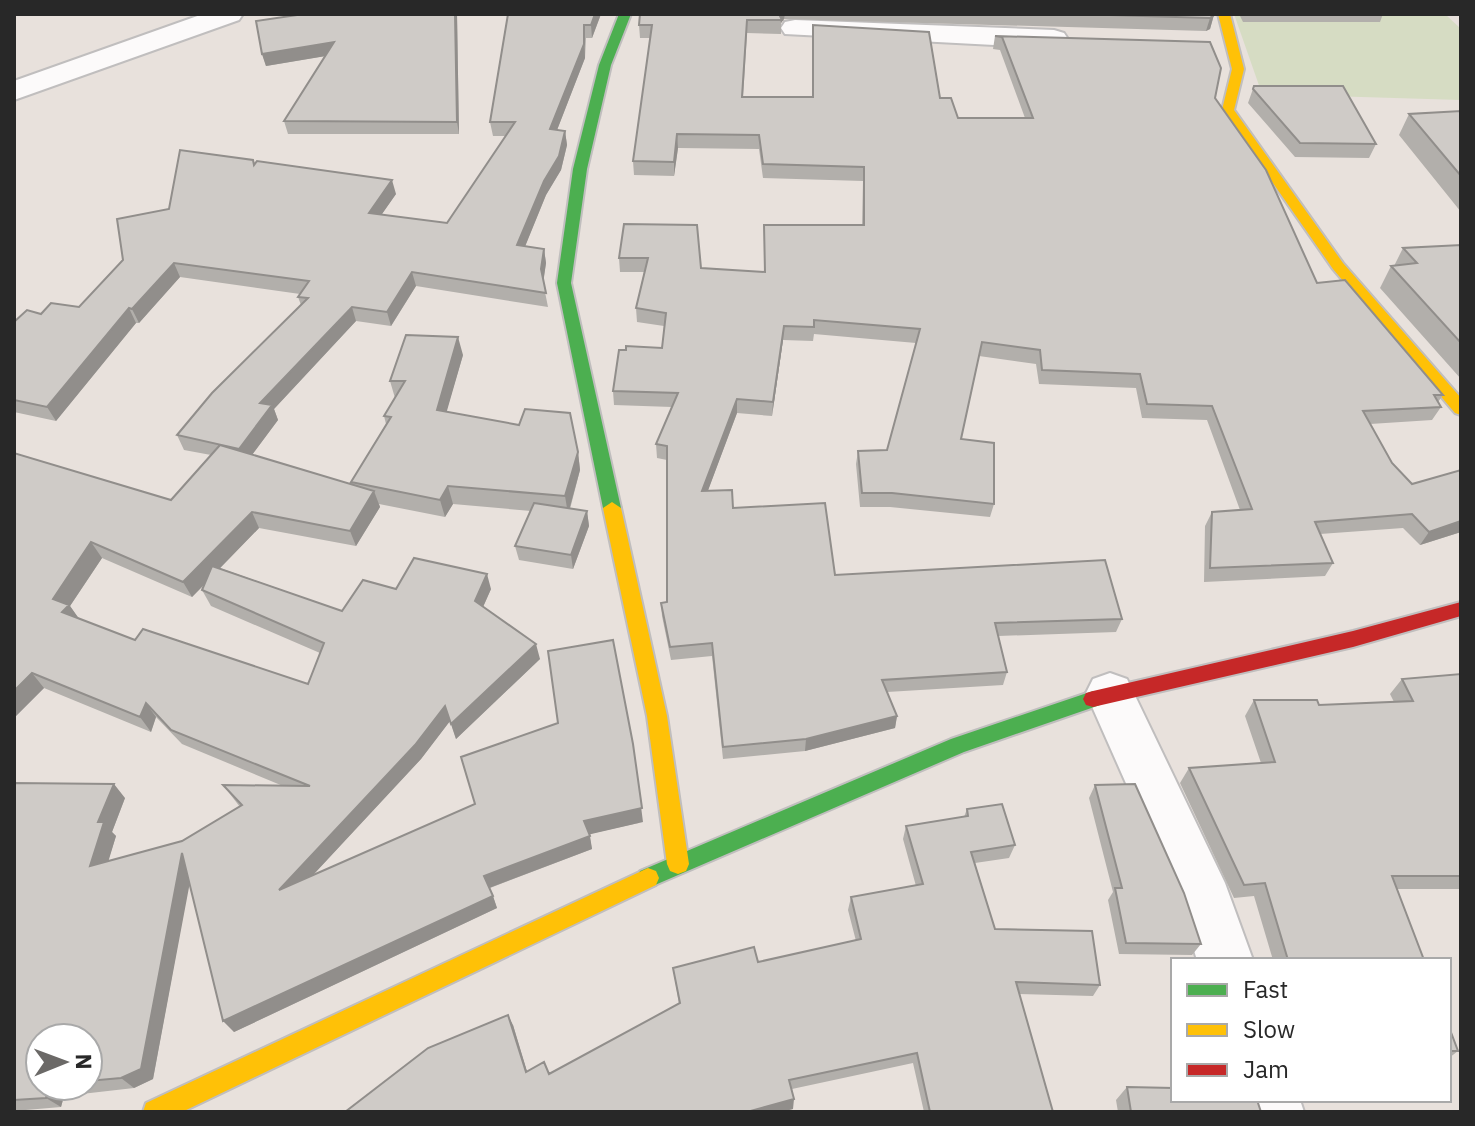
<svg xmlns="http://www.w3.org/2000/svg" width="1475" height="1126" viewBox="0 0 1475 1126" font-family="'IBM Plex Sans',sans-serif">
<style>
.cemetery{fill:#d6dcc3}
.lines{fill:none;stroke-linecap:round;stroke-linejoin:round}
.street-casing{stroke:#c0bebe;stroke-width:4}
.fast-casing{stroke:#c0bebe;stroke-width:4}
.slow-casing{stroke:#c0bebe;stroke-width:4}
.jam-casing{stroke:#c0bebe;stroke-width:4}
.street{fill:#fcfafa;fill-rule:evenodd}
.fast{fill:#4caf50;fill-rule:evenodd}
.slow{fill:#ffc107;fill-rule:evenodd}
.jam{fill:#c62828;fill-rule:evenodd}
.wall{fill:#b2afab;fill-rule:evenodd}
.shaded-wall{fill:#918e8b}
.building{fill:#cfcbc7;stroke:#918e8b;stroke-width:2}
</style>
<rect width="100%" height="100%" fill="#e8e1dc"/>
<path class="cemetery" d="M1234 14H1445L1461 29V100L1262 94Z"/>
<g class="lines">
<defs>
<path id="street" d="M203 14H243L239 20 14 100V81Z
M795 20 1054 30 1064 33 1068 39 1064 45 1054 48 785 34 781 28 785 22Z
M1110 673 1127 679 1225 883 1253 960H1197L1179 903 1086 693 1093 679Z
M1240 1100H1300L1304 1112H1244Z"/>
<path id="fast" d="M619 14H631L611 65 587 169 571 283 621 508 612 514 603 508 557 283 573 169 599 65Z
M1093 691 1100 693 1103 699 1100 705 964 752 648 888 640 885 637 878 640 871 951 739Z"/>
<path id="slow" d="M1218 14H1230L1244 69 1234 110 1343 263 1461 398V415L1455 413 1333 269 1222 110 1232 69Z
M612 502 621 508 667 716 689 864 686 871 678 874 670 871 667 864 647 716 603 508Z
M648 868 656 871 659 878 656 885 182 1112H143L146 1103Z"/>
<path id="jam" d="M1461 602V616L1353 647 1093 707 1086 705 1083 699 1086 693 1093 691 1353 631Z"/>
</defs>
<use href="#street" class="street-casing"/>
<use href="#fast" class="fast-casing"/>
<use href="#slow" class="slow-casing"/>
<use href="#jam" class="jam-casing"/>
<use href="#street" class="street"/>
<use href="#fast" class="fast"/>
<use href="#slow" class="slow"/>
<use href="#jam" class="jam"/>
</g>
<path class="wall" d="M304 14H457L459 134H288L284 121 325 56 266 66 262 54Z
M508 14H601L592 38H586L585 58 557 130 565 131 567 145 561 170 546 195 525 246 544 249 546 263 543 282 548 307 416 286 391 326 356 321 274 409 278 420 252 455 351 484V482L386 424 384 416 395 398 390 381 463 355 446 412 578 452 580 470 570 509 587 511 589 526 573 569 519 560 515 546 531 511 453 504 445 517 379 504 380 507 356 546 259 528 220 568 342 611 396 589H491L483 607 540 659 456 739 450 721 421 759 313 875 643 822 589 834 592 849 490 888 497 908 234 1032 189 883 153 1079 134 1088 64 1096 61 1107 14 1111V783L125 798 112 832 116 836 108 861 182 841 240 807 223 785 283 786 182 744 156 717 151 732 44 688 14 718V453L171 500 211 455 184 450 177 435 301 305 298 297 300 294 180 277 139 323H136L56 421 14 412V322L41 314 79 307 169 209 254 165 396 194 381 215 447 223 506 136H493L490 122ZM102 558 192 597 205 584 202 590 211 606 320 653 308 684 135 640 78 618 70 606ZM88 1038V1086H40Z
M640 14H1214L1210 29 1206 31 784 19 781 23V34L747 33 743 97H812L813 39 940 98 958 118H1025L1000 50 993 49 995 36 1210 42 1215 98 1317 283 1443 395 1438 402 1441 407 1432 420 1370 424 1392 463 1412 484 1461 470V532L1420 545 1403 528 1320 534 1333 563 1325 576 1204 582 1205 526 1212 512 1240 510 1207 420 1142 418 1136 388 1039 384 1036 364 979 356 961 439 994 504 990 517 890 507H860L856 464 858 451 887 450 916 343 814 334 813 341 783 340 772 416 737 413 708 490 835 575 1122 619 1116 632 998 636 1007 672 1003 685 887 692 897 716 895 728 805 751 723 759 712 656 671 660 662 616 661 603 667 602V460L657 458 656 444 672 407 614 405 613 391 662 348 664 326 637 322 636 308 644 272H620L619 258 624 224 701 268 764 272 862 225 863 181 763 178 759 149 678 148 674 176 634 175 633 161 650 38H640L639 25Z
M1239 14H1383L1380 22H1243Z
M1254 86 1376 144 1369 158 1295 157 1248 103Z
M1461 111V212L1399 135 1409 114Z
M1461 245V379L1380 288 1391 266H1394L1403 248Z
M1461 674V889H1397L1424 960H1273L1254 896 1234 898 1180 783 1189 768 1261 763 1245 716 1254 700 1319 705 1394 702 1390 694 1402 679Z
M1095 785 1201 944 1192 955 1119 954 1108 900 1113 892 1089 798Z
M967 809 1015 845 1009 858 975 863 995 929 1100 985 1093 996 1019 994 1053 1112H924L913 1063 792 1089 793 1109 781 1112H345L513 1025 527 1071 549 1074 679 1004 673 968 758 962 856 941 848 910 851 897 916 886 903 839 906 826 964 817Z
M1449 1027 1458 1051 1449 1058Z
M1127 1087 1261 1112H1118L1116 1100Z"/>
<path class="shaded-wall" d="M455 14H457L459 134 457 122Z
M595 14H601L592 38 591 25Z
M779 14H785L784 19 781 23Z
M1214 15 1210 29 1206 31 1210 18Z
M584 25 585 58 552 143 550 129Z
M334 42 338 54 266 66 262 54Z
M565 131 567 145 561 170 546 195 520 259 517 245Z
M677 134 678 148 674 176V162Z
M392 180 396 194 373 227 369 213Z
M544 249 546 263 543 284 541 269Z
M174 263 180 277 139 323 132 309Z
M412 272 416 286 391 326 387 312Z
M352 307 356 321 274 409 278 420 246 463 239 449 260 403Z
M129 308 136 323 56 421 47 407Z
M784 326 783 340 772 416 773 402Z
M458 337 463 355 442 428 437 410Z
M737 399V413L703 504 702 491Z
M578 452 580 470 568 514 565 496Z
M448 486 453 504 445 517 440 500Z
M374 491 380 507 356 546 350 531Z
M587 511 589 526 573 569 571 555Z
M252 512 259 528 192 597 183 582Z
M1461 521V532L1420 545 1429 532Z
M91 542 102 558 70 606 80 620 74 627 53 599Z
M487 574 491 589 479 616 475 601Z
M536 644 540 659 456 739 451 724Z
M32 673 44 688 14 718V691Z
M146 703 156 717 151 732 140 717Z
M445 706 450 721 421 759 287 903 279 890Z
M897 716 895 728 805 751 806 739Z
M633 744 643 822 587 835 584 821Z
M114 784 125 798 112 832 116 836 103 879 90 866 98 822Z
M590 836 592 849 489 888 484 876Z
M182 853 193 866 153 1079 134 1088 121 1078Z
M493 896 497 908 234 1032 223 1021Z
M508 1015 513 1025 530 1082 526 1072Z
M49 1086 64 1096 61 1107 46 1098Z
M794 1099 793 1109 781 1112H747Z"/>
<path class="building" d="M304 14H455L457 122 284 121 334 42 262 54 256 21Z
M508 14H595L591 25H584V44L550 129 565 131 559 156 544 181 517 245 544 249 541 269 546 293 412 272 387 312 352 307 260 403 272 405 239 449 177 435 212 393 308 298 298 297 309 281 174 263 132 309 129 308 47 407 14 400V322L27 310 41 314 51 303 79 307 123 260 117 219 169 209 180 150 253 160 254 165 257 161 392 180 369 213 447 223 515 122H490Z
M640 14H779L782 20H747L742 97H813V25L929 32 940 98H951L958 118H1033L1002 37 995 36 1210 42 1221 68 1215 98 1266 170 1317 283 1345 280 1443 395H1434L1441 407 1363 411 1392 463 1412 484 1461 470V521L1429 532 1412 514 1315 522 1333 563 1210 568 1212 512 1252 509 1212 406 1147 404 1140 374 1042 370 1040 350 982 342 961 439 994 443V504L892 493H862L858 451 887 450 920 329 814 320V327L784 326 773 402 737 399 702 491 732 490 733 508 825 503 835 575 1105 560 1122 619 995 623 1007 672 882 680 897 716 806 739 723 747 712 643 670 647 661 603 667 602V446L656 444 678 393 613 391 619 350H626V346L662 348 666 313 636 308 648 258H619L624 224 697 225 701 268 765 272 764 225H864V167L763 164 759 135 677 134 674 162 633 161 652 25H639Z
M1075 14H1214V15L1210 18Z
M1254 86H1343L1376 144 1300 143 1253 89Z
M1461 111V176L1409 114Z
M1461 245V343L1391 266 1417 263 1403 248Z
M406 335 458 337 437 410 519 425 525 409 570 413 578 452 565 496 448 486 440 500 351 482 391 417 384 416 405 381H390Z
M220 445 374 491 350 531 252 512 183 582 91 542 53 599 69 605 62 612 135 640 143 629 308 684 324 643 202 590 212 566 342 611 363 580 396 589 414 558 487 574 475 601 536 644 451 724 445 706 415 745 279 890 475 804 461 757 558 723 548 651 613 640 633 744 642 808 584 821 590 836 484 876 493 896 223 1021 182 853 141 1069 121 1078 88 1081V1038H40V1086H49L46 1098 14 1100V783L114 784 98 822H104L90 866 182 841 242 805 223 785 310 786 171 730 146 703 140 717 32 673 14 691V453L171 500Z
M534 503 587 511 571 555 515 546Z
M1461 674V876H1392L1424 960H1288L1265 883 1244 885 1189 768 1275 762 1254 700H1317L1319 705 1413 701 1402 679Z
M1135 784 1184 893 1201 944 1126 943 1115 888H1122L1095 785Z
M1002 804 1015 845 971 852 995 929 1092 931 1100 985 1016 982 1053 1112H930L917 1053 789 1080 794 1099 747 1112H345L428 1048 508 1015 526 1072 544 1062 549 1074 680 1003 673 968 754 947 758 962 861 939 851 897 923 884 906 826 968 816 967 809Z
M1449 1027 1458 1051H1449Z
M1127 1087 1173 1088V1100H1257L1261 1112H1131Z"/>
<rect width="1475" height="1126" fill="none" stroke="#282828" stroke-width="32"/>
<rect x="1171" y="958" width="280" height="144" fill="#ffffff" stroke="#a9a9a9" stroke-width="2"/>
<rect x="1187" y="984" width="40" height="12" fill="#4caf50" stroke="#a9a9a9" stroke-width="2"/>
<text x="1243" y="998" font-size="24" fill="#282828">Fast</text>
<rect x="1187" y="1024" width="40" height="12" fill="#ffc107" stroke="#a9a9a9" stroke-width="2"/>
<text x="1243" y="1038" font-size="24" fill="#282828">Slow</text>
<rect x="1187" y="1064" width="40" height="12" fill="#c62828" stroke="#a9a9a9" stroke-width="2"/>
<text x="1243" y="1078" font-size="24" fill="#282828">Jam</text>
<g transform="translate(64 1062) rotate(89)"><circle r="38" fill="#ffffff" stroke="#a9a9a9" stroke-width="2"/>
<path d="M0-6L14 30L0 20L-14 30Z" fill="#6b6967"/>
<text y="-12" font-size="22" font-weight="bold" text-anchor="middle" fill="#282828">N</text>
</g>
</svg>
